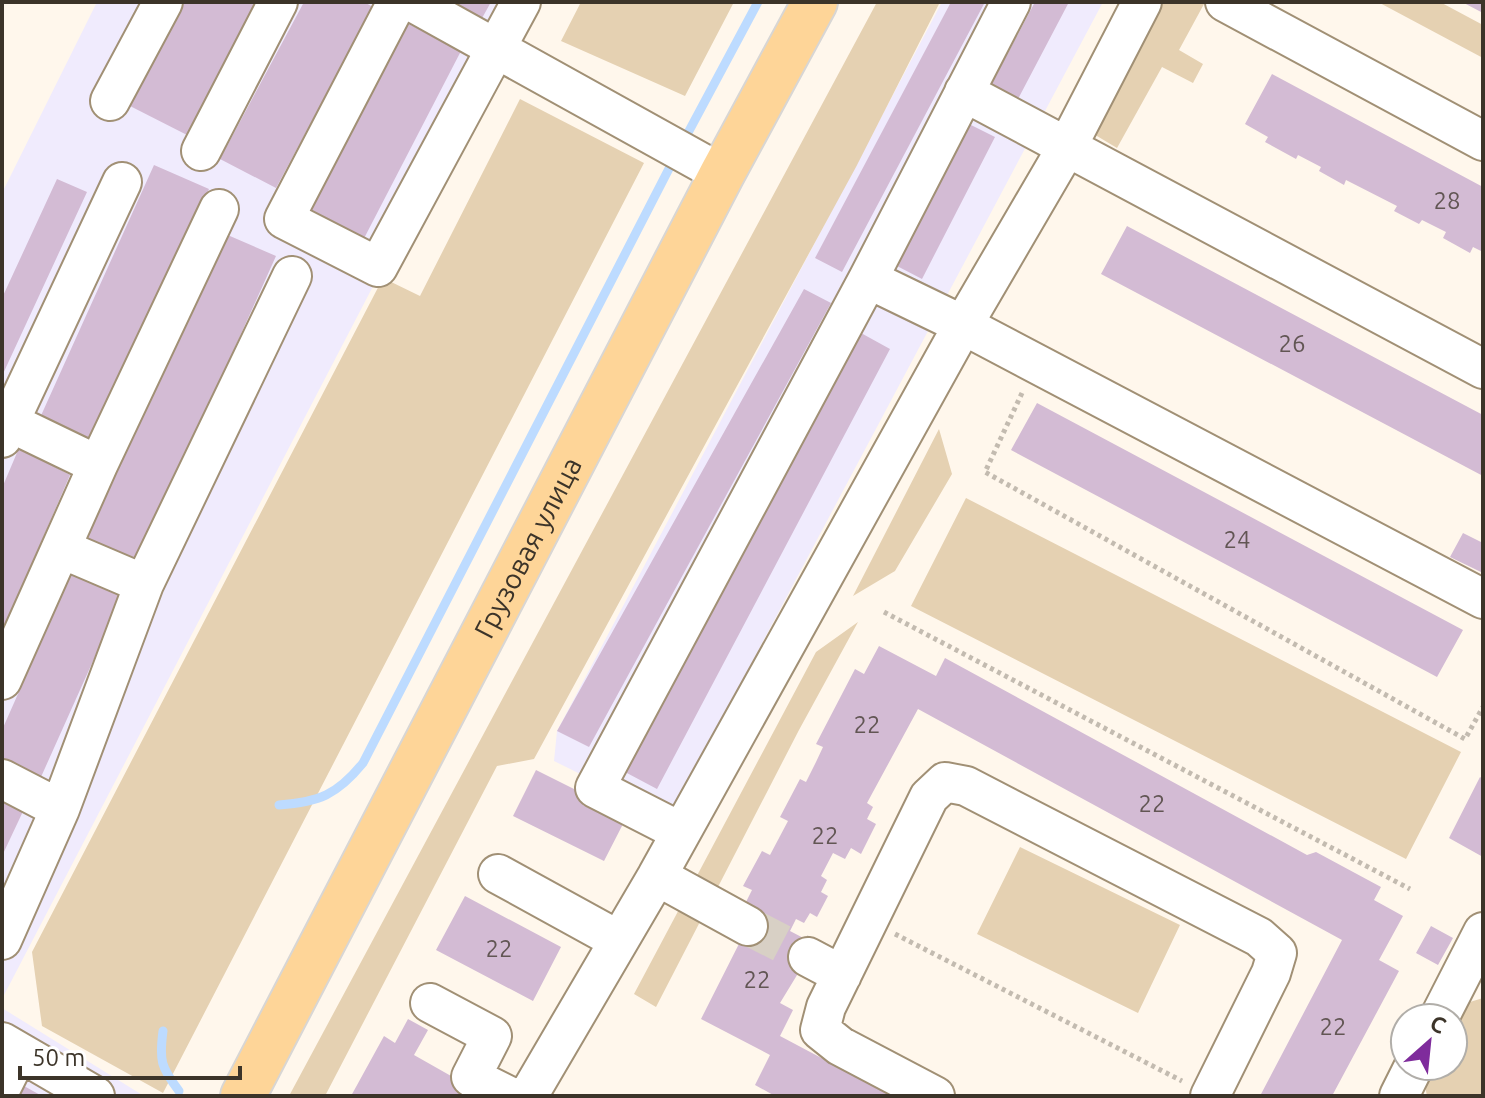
<svg xmlns="http://www.w3.org/2000/svg" width="1485" height="1098" viewBox="0 0 1485 1098" font-family="Ubuntu,sans-serif">
<style>
.industrial{fill:#f0ebfd}
.green{fill:#e5d1b2}
.lines{fill:none;stroke-linecap:round;stroke-linejoin:round}
.stream{stroke:#bddbff;stroke-width:9}
.building{fill:#d3bbd4}
.minor-tunnel{stroke:#d8d0c5;stroke-width:38;stroke-dasharray:38 19;stroke-linecap:butt}
.minor-casing{stroke:#a19075;stroke-width:42}
.major-casing{stroke:#d8d6d4;stroke-width:48}
.path{stroke:#c3bbb0;stroke-width:5;stroke-dasharray:4 4;stroke-linecap:butt}
.minor{stroke:#fff;stroke-width:38}
.major{stroke:#fed598;stroke-width:44}
.labels{text-anchor:middle;stroke-width:6;stroke-linejoin:round;paint-order:stroke}
.number-label{font-size:24px;fill:#625654}
.street-label{font-size:28px;fill:#3c3429;stroke:#fff}
</style>
<rect width="100%" height="100%" fill="#fff7ec"/>
<path class="industrial" d="M97 2H521L2 999V193Z
M942 2H1103L669 818 554 761 557 731Z
M2 1008 144 1096H2Z"/>
<path class="green" d="M581 2H734L685 96 561 41Z
M877 2H940L856 167 534 759 497 766 325 1096H289Z
M1164 2 1204 4 1179 50 1203 64 1193 83 1162 67 1117 148 1092 133Z
M1378 2H1440L1483 25V58Z
M520 99 644 163 163 1093 42 1026 32 952 383 278 420 296Z
M939 429 952 474 895 571 853 596Z
M966 498 1461 752 1406 859 911 606Z
M858 622 799 730 656 1007 634 994 816 652Z
M1020 847 1180 925 1138 1013 977 934Z
M1483 998V1096H1427L1425 1086 1435 1066H1453V1034L1470 1002Z"/>
<g class="lines">
<path class="stream" d="M682 144 758 2
M279 805C319 802 337 795 363 763L675 157
M163 1031C159 1061 161 1067 179 1091"/>
</g>
<path class="building" d="M185 2H259L189 136 130 106Z
M304 2H364L373 7 276 188 220 159Z
M447 2H491L481 20Z
M951 2H985L842 272 815 258Z
M1035 2H1069L1018 99 991 85Z
M1462 2H1483V13Z
M405 22 461 51 358 250 301 220Z
M1272 74 1483 187V252L1473 247 1470 253 1443 238 1446 232 1422 220 1419 224 1394 211 1397 206 1346 180 1344 185 1319 171 1321 167 1298 155 1296 159 1265 142 1268 137 1245 124Z
M969 124 995 137 922 279 897 266Z
M154 165 209 189 88 444 39 420Z
M57 179 87 192 2 376V298Z
M1127 226 1483 415V476L1101 274Z
M223 233 276 256 138 563 85 539Z
M804 289 831 303 589 747 557 731Z
M861 333 890 349 657 789 625 772Z
M1037 403 1463 630 1437 677 1011 450Z
M19 448 70 475 2 633V488Z
M1463 533 1483 543V573L1450 557Z
M72 572 123 594 41 777 2 760V730Z
M879 646 936 676 945 658 1307 855 1316 852 1381 887 1374 900 1403 916 1379 960 1399 971 1332 1096H1260L1342 940 918 709 867 803 873 807 867 819 876 824 861 854 851 848 845 859 833 853 821 876 827 880 821 892 828 896 817 917 810 913 804 923 796 919 790 931 811 942 808 957 780 1003 793 1010 780 1036 893 1096H775L755 1085 770 1055 701 1019 748 926 744 906 752 890 743 886 762 851 770 855 788 821 780 817 800 779 806 782 816 762 823 747 816 744 855 669 864 674Z
M536 770 588 796 583 805 623 824 604 861 513 816Z
M1480 777 1483 779V857L1449 838Z
M2 794 26 805 2 856Z
M465 896 561 947 533 1001 436 950Z
M1431 926 1453 938 1438 965 1416 953Z
M408 1019 428 1030 414 1055 474 1089 470 1096H351L384 1036 395 1043Z
M24 1086 42 1096H19Z"/>
<g class="lines">
<path class="minor-tunnel" d="M748 926 808 957"/>
<defs>
<path id="minor" d="M397 2 284 219 378 267 521 2
M412 2 722 174
M1225 2 1483 141
M964 92 1483 369
M110 101 163 2
M201 151 278 2
M868 279 963 325 1483 599
M9 422 98 465
M2 438 122 182
M62 549 144 584
M2 680 98 465 219 209
M2 779 60 809
M681 832 595 788 868 279 1011 2
M498 874 618 940
M657 876 748 926
M2 940 60 809 144 584 292 276
M808 957 842 975
M430 1003 492 1036 471 1077 509 1096
M1439 1018 1483 932
M2 1042 95 1096
M2 1086 19 1052
M528 1096 657 876 963 325 1067 147 1142 2
M935 1096 840 1046 820 1030 826 1007 929 797 945 782 966 786 1259 937 1277 953 1271 973 1210 1096
M1399 1096 1414 1066"/>
<g id="major">
<path id="s1" d="M243 1096 722 174 815 2"/>
</g>
</defs>
<use href="#minor" class="minor-casing"/>
<use href="#major" class="major-casing"/>
<path class="path" d="M1022 393 985 472 1465 739 1483 707
M884 612 1410 889
M895 934 1182 1081"/>
<use href="#minor" class="minor"/>
<use href="#major" class="major"/>
</g>
<g class="labels">
<g class="number-label">
<text x="1447" y="209">28</text>
<text x="1292" y="352">26</text>
<text x="1237" y="548">24</text>
<text x="867" y="733">22</text>
<text x="1152" y="812">22</text>
<text x="825" y="844">22</text>
<text x="499" y="957">22</text>
<text x="757" y="988">22</text>
<text x="1333" y="1035">22</text>
</g>
<g class="street-label">
<text dy="10" stroke="none"><textPath href="#s1" startOffset="618">Грузовая улица</textPath></text>
</g>
</g>
<rect width="1485" height="1098" fill="none" stroke="#3c3429" stroke-width="8"/>
<g transform="translate(1429 1042) rotate(27)"><circle r="38" fill="#ffffff" stroke="#b1aea9" stroke-width="2"/>
<path d="M0-6L14 30L0 20L-14 30Z" fill="#7f2c9c"/>
<text y="-12" font-size="22" font-weight="bold" text-anchor="middle" fill="#3c3429">С</text>
</g>
<path d="M20 1066v12h220v-12" fill="none" stroke="#3c3429" stroke-width="4"/>
<text x="32" y="1066" font-size="24" fill="#3c3429" stroke="#ffffff" stroke-width="6" paint-order="stroke">50 m</text>
</svg>
